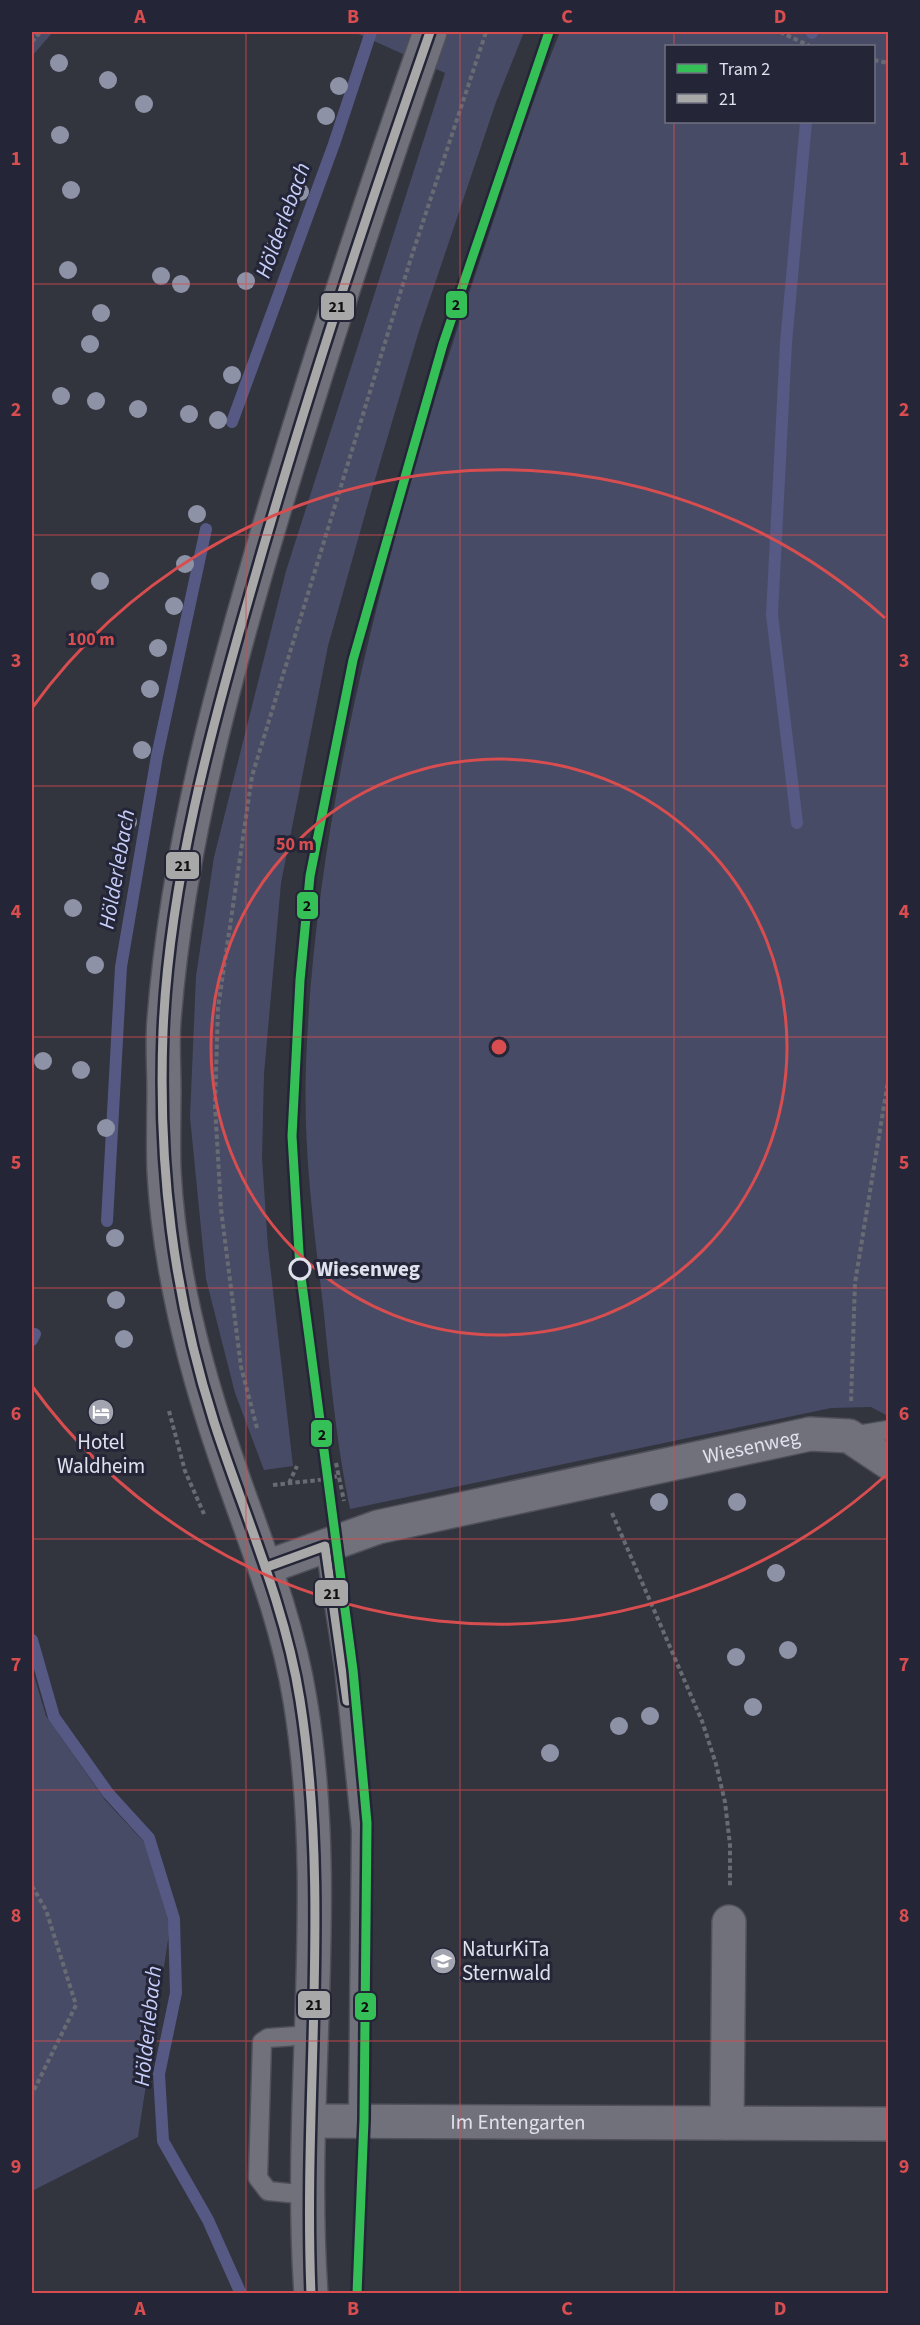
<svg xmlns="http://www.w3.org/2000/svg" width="920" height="2325" viewBox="0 0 920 2325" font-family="'Source Sans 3',sans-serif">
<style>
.green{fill:#484b66;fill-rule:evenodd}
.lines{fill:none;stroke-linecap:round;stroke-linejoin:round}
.stream{stroke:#555984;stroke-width:12}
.service-casing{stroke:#4f5059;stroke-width:21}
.minor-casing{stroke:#4f5059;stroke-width:36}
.secondary-casing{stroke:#4f5059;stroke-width:36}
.path{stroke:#696b73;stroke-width:4;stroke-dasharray:4.5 3;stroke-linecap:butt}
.service{stroke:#70717a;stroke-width:18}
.minor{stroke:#70717a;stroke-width:33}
.secondary{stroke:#70717a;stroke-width:33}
.bus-1-casing{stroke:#242638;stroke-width:14}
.bus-1{stroke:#a9a8a8;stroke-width:9}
.tram-1-casing{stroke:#242638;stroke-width:14}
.tram-1{stroke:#34c057;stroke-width:9}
.tree{fill:#8e92a7}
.grid{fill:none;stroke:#d84d4f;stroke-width:1.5;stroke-opacity:0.55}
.ring{fill:none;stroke:#d84d4f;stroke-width:3}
.stop-dot{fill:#242638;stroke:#dfe1ec;stroke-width:3}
.labels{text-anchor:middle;stroke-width:6;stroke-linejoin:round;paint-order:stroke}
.stop-label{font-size:21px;font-weight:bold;fill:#dfe1ec;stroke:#242638;text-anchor:start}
.poi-label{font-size:21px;fill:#dfe1ec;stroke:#242638}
.street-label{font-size:21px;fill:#dfe1ec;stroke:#242638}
.water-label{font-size:22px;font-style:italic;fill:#c8cefb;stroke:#242638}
.centre{fill:#d84d4f;stroke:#242638;stroke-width:3}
.ring-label{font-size:18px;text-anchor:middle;font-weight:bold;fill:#d84d4f;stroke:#242638;stroke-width:6;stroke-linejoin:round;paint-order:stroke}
.line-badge{stroke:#242638;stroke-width:2}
.pale-badge-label{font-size:16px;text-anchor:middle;font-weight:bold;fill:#111}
.neatline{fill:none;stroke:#d84d4f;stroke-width:2}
.grid-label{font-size:20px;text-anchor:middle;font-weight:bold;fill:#d84d4f}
</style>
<rect width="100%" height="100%" fill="#32343e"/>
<path class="green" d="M32 32H53L32 56Z
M354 32H524L496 102 419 331 371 493 328 646 281 883 264 1074 262 1158 268 1247 293 1466 264 1470 235 1393 206 1279 190 1117 196 976 214 857 286 571 445 73Z
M560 32H888V1416L871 1407 831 1408 350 1509C336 1442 330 1373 323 1305 313 1222 303 1147 306 1063 315 832 371 611 437 392 457 329 478 266 499 204 518 146 537 88 560 32ZM874 46V122H666V46Z
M32 1669 46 1716 105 1800 145 1843 170 1927 138 2137 32 2191Z"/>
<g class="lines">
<path class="stream" d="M812 33V32
M232 422 334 144 371 32
M797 823 772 615 786 343 806 122
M107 1221 121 967 157 756 206 529
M32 1340 35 1334
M32 1640 54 1717 108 1793 149 1838 174 1919 176 1993 159 2074 163 2141 208 2220 241 2294"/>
<defs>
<path id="service" d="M851 1436 888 1430
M325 1546 344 1667 361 1830 358 2120
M309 2195 268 2191 258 2178 262 2042 268 2038 311 2035"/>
<g id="minor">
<path id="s1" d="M267 1567 378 1527 810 1434 849 1436 888 1462"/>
<path id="s2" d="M310 2121 888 2124"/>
<path d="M727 2123 729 1922"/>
</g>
<path id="secondary" d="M311 2294C297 2096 333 1896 300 1700 286 1613 253 1538 225 1455 194 1365 169 1267 164 1171 163 1144 164 1117 164 1090 164 1066 162 1043 164 1020 178 842 227 667 278 497 325 341 376 186 430 32"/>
</defs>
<use href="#service" class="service-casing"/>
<use href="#minor" class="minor-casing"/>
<use href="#secondary" class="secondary-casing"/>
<path class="path" d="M780 32 810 46
M32 42 40 32
M874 60 888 63
M851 1401 855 1283 888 1081
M169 1411 185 1471 204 1514
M257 1428 241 1367 221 1209 215 1105 218 1008 252 776 411 258 486 32
M336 1463 344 1501
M289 1483 297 1466
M273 1485 328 1479 340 1475
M612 1513 702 1721 716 1764 725 1802 730 1845V1888
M32 1886 46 1910 76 2005 32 2094"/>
<use href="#service" class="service"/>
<use href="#minor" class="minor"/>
<use href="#secondary" class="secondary"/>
<defs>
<path id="bus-1" d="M267 1567 325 1546 347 1701
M311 2294C303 2096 331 1896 300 1700 285 1604 244 1514 214 1422 173 1293 158 1167 163 1032 169 883 211 729 252 587 305 400 366 215 430 32"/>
</defs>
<use href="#bus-1" class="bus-1-casing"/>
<use href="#bus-1" class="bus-1"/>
<defs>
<path id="tram-1" d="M357 2294 364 2120 367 1823 353 1670 300 1269 292 1136 300 980 310 876 353 660 443 344 549 32"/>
</defs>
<use href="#tram-1" class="tram-1-casing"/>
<use href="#tram-1" class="tram-1"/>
</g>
<g class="tree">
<circle cx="59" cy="63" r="9"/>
<circle cx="108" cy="80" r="9"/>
<circle cx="339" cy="86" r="9"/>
<circle cx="144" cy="104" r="9"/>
<circle cx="326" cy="116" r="9"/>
<circle cx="60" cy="135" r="9"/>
<circle cx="71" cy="190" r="9"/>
<circle cx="300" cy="192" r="9"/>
<circle cx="271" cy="251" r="9"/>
<circle cx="68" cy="270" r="9"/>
<circle cx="161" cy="276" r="9"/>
<circle cx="246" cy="281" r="9"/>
<circle cx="181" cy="284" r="9"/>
<circle cx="101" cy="313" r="9"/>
<circle cx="90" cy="344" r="9"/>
<circle cx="232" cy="375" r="9"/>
<circle cx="61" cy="396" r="9"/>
<circle cx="96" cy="401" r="9"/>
<circle cx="138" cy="409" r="9"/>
<circle cx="189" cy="414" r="9"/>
<circle cx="218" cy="420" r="9"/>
<circle cx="197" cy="514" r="9"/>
<circle cx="185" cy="564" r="9"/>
<circle cx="100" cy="581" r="9"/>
<circle cx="174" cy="606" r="9"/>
<circle cx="158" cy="648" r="9"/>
<circle cx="150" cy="689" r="9"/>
<circle cx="142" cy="750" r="9"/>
<circle cx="128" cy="822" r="9"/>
<circle cx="73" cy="908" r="9"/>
<circle cx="95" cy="965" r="9"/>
<circle cx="43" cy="1061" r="9"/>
<circle cx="81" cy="1070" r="9"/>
<circle cx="106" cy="1128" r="9"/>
<circle cx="115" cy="1238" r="9"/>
<circle cx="116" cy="1300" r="9"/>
<circle cx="124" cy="1339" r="9"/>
<circle cx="659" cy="1502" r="9"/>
<circle cx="737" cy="1502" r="9"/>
<circle cx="776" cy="1573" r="9"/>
<circle cx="788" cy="1650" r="9"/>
<circle cx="736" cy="1657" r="9"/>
<circle cx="753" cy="1707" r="9"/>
<circle cx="650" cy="1716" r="9"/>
<circle cx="619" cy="1726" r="9"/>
<circle cx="550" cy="1753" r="9"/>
</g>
<path class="grid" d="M246 32V2294M460 32V2294M674 32V46M674 122V2294M32 284H888M32 535H888M32 786H888M32 1037H888M32 1288H888M32 1539H888M32 1790H888M32 2041H888"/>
<g class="ring">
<circle cx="499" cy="1047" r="288"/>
<path d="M885 1476A577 577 0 0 1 32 1386M32 708A577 577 0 0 1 885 618"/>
</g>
<defs>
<symbol id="hotel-disc" viewBox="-11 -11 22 22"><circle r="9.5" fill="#a2a4af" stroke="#242638"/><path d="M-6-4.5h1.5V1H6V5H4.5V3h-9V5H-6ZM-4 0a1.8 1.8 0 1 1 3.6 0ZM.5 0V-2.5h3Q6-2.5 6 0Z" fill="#fff"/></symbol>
<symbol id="school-disc" viewBox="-11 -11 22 22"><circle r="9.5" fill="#a2a4af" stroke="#242638"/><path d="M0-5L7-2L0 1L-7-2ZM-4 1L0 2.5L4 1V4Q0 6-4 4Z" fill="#fff"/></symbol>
</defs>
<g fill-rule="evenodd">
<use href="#hotel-disc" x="86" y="1397" width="30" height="30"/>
<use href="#school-disc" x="428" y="1946" width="30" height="30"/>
</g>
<circle class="stop-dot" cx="300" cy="1269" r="10"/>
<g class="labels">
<g class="stop-label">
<text x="316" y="1276">Wiesenweg</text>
</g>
<g class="poi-label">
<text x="101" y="1449">Hotel<tspan x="101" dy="24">Waldheim</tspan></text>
<text x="462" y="1956" text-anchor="start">NaturKiTa<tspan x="462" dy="24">Sternwald</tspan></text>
</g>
<g class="street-label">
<text dy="7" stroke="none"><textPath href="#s1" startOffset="500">Wiesenweg</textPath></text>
<text dy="7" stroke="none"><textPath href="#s2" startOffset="208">Im Entengarten</textPath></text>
</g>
<g class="water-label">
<text transform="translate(282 220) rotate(-70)" y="8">Hölderlebach</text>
<text transform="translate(116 869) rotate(-80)" y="8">Hölderlebach</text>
<text transform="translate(147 2026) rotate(-84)" y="8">Hölderlebach</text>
</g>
</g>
<circle cx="499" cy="1047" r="9" class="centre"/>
<g class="ring-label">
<text x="91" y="645">100 m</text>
<text x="295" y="850">50 m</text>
</g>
<g class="line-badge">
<rect x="445" y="290" width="23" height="29" rx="6" fill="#34c057"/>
<rect x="320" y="292" width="35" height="29" rx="6" fill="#a9a8a8"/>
<rect x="165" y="851" width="35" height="29" rx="6" fill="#a9a8a8"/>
<rect x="296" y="891" width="23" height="29" rx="6" fill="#34c057"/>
<rect x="310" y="1419" width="23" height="29" rx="6" fill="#34c057"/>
<rect x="314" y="1579" width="35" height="28" rx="6" fill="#a9a8a8"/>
<rect x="297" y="1990" width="34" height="29" rx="6" fill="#a9a8a8"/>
<rect x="354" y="1992" width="23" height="29" rx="6" fill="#34c057"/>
</g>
<g class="pale-badge-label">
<text x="456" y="310">2</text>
<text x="337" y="312">21</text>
<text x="183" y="871">21</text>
<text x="307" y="911">2</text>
<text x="322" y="1440">2</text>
<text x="332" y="1599">21</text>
<text x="314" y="2010">21</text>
<text x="365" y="2012">2</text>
</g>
<rect width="920" height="2325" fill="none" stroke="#242638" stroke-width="66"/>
<rect x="665" y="45" width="210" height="78" fill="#242638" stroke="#6f7180" stroke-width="1.5"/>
<rect x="677" y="64" width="30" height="9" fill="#34c057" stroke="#6f7180" stroke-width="1.5"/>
<text x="719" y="75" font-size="18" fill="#dfe1ec">Tram 2</text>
<rect x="677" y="94" width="30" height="9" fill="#a9a8a8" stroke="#6f7180" stroke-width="1.5"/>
<text x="719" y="105" font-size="18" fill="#dfe1ec">21</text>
<rect x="33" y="33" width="854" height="2259" class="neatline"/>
<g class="grid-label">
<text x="140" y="23">A</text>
<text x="353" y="23">B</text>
<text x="567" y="23">C</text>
<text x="780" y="23">D</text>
<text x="16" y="165">1</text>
<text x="904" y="165">1</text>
<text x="16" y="416">2</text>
<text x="904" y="416">2</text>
<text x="16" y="667">3</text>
<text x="904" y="667">3</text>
<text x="16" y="918">4</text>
<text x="904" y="918">4</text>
<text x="16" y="1169">5</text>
<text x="904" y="1169">5</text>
<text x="16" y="1420">6</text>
<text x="904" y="1420">6</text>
<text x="16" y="1671">7</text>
<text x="904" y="1671">7</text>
<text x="16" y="1922">8</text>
<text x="904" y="1922">8</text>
<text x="16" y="2173">9</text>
<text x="904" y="2173">9</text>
<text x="140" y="2315">A</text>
<text x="353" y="2315">B</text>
<text x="567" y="2315">C</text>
<text x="780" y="2315">D</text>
</g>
</svg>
